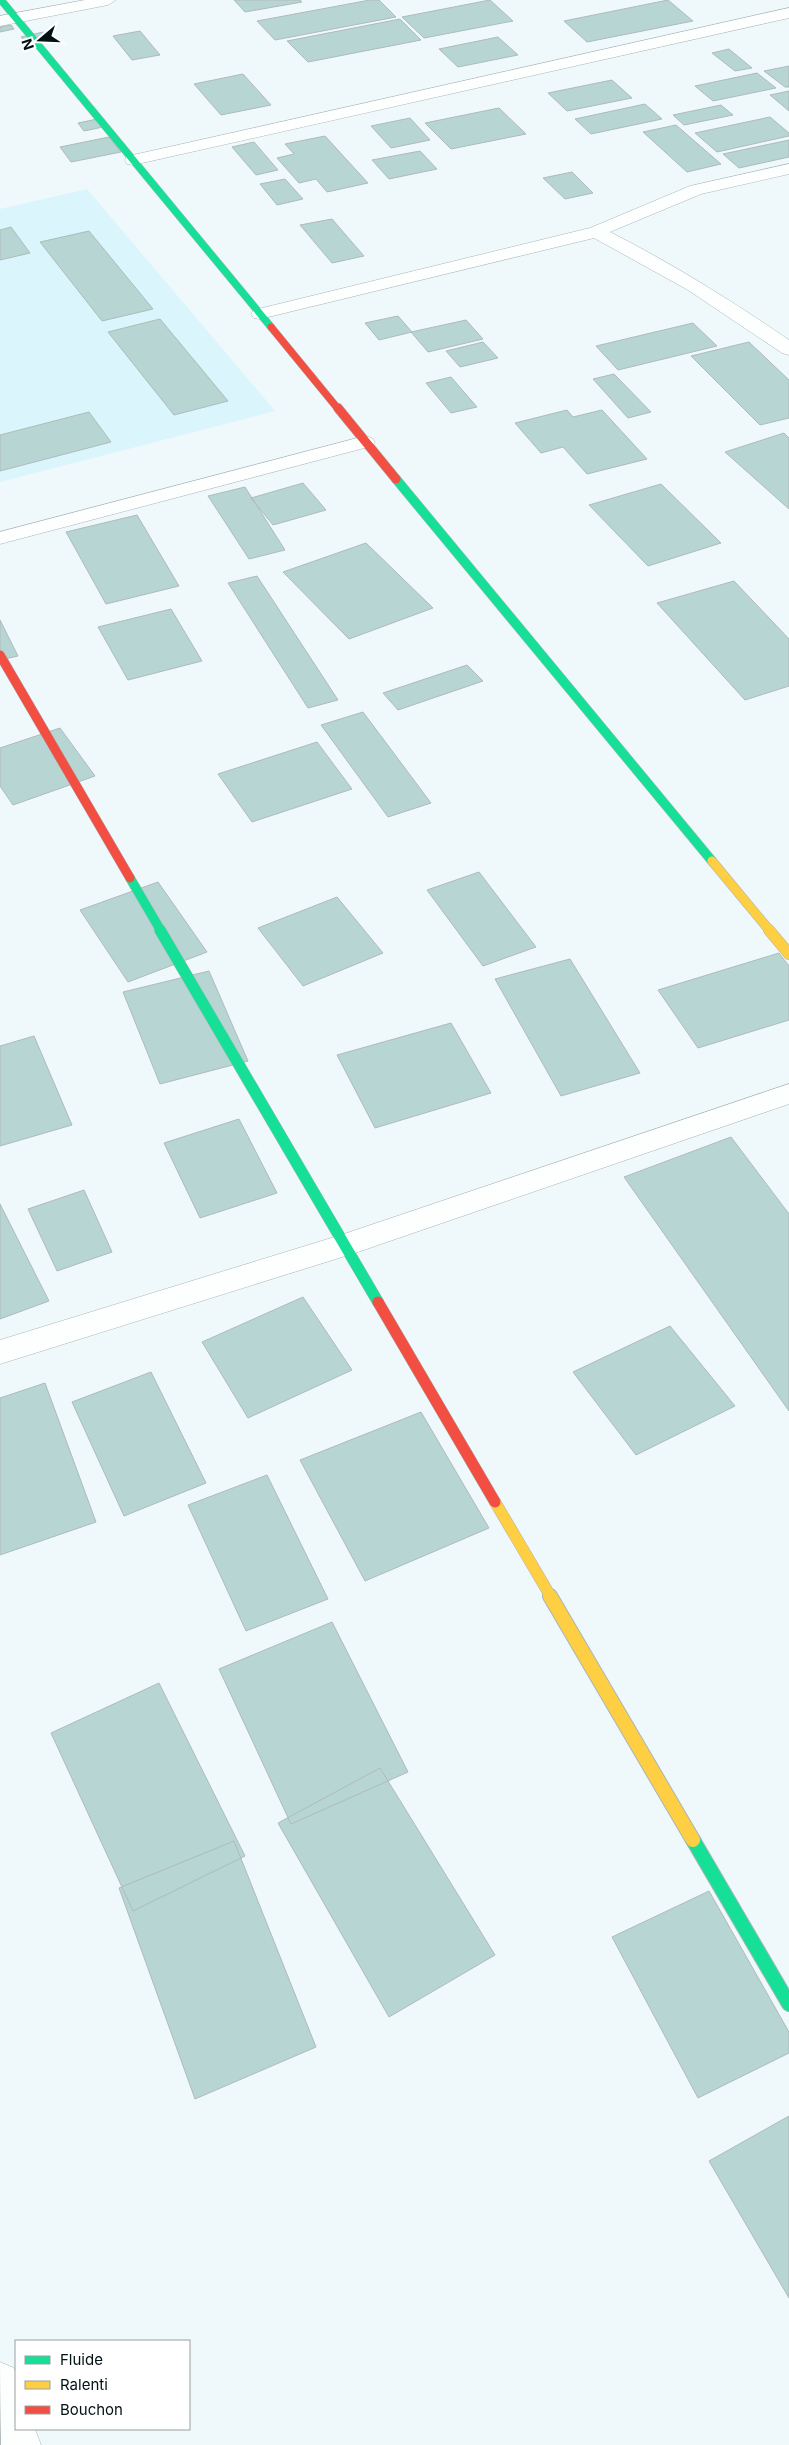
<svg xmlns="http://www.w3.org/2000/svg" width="789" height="2445" viewBox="0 0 789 2445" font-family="Inter,sans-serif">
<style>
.built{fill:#daf5fc}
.building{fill:#b6d5d3;stroke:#afbbbb}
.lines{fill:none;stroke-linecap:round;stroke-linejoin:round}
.street-casing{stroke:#aab5b8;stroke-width:1}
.fast-far3-casing{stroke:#aab5b8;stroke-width:8}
.fast-far2-casing{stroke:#aab5b8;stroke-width:10}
.fast-far1-casing{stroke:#aab5b8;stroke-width:12}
.fast-casing{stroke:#aab5b8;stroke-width:16}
.slow-far2-casing{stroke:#aab5b8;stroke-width:10}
.slow-far1-casing{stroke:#aab5b8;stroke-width:12}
.slow-casing{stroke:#aab5b8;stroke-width:16}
.jam-far2-casing{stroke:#aab5b8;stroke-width:8}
.jam-far1-casing{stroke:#aab5b8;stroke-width:10}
.jam-casing{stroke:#aab5b8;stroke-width:12}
.street{fill:#fdfefe;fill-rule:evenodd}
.fast-far3{stroke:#16e098;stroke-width:7}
.fast-far2{stroke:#16e098;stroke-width:9}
.fast-far1{stroke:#16e098;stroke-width:11}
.fast{stroke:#16e098;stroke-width:14}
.slow-far2{stroke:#ffcf43;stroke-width:9}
.slow-far1{stroke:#ffcf43;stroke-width:11}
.slow{stroke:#ffcf43;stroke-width:14}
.jam-far2{stroke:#f24e42;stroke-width:7}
.jam-far1{stroke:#f24e42;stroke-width:9}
.jam{stroke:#f24e42;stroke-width:11}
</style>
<rect width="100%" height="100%" fill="#eff8fa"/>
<path class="built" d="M87 189 275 411 0 482V209Z"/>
<path class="building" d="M234 0H300L302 2 245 12Z
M370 0H379L396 17 275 40 257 21Z
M490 0 513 21 424 38 402 17Z
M668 0 693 21 587 42 564 21Z
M400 19 421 40 308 62 287 41Z
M11 25 14 29 0 32V27Z
M140 31 160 55 132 60 113 36Z
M43 32 48 40 27 44 21 37Z
M498 37 518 55 458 67 439 49Z
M729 49 752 68 735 71 712 53Z
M789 66V87H785L764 71Z
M757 73 776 88 713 101 695 86Z
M243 74 271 105 221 115 194 84Z
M612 80 632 98 567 111 548 93Z
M789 91V111L770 95Z
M645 104 662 119 591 134 575 119Z
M721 105 733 115 684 125 673 115Z
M499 108 526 134 451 149 425 123Z
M770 117 789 133V136L717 152 695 133Z
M102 118 108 126 84 131 78 123Z
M410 118 430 140 391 148 371 126Z
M676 125 721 164 687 172 643 132Z
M325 136 368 183 327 192 316 179 299 183 277 158 294 154 285 144Z
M109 137 121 152 71 162 60 147Z
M789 140V157L739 168 723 154Z
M254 142 278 170 256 175 232 147Z
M420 151 437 169 389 179 372 160Z
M572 172 593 193 565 199 543 178Z
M285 179 303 199 277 205 260 184Z
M332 219 364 256 332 263 300 225Z
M11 227 30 253 0 260V230Z
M89 231 153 309 102 321 40 242Z
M398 316 412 332 379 340 365 323Z
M160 319 228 401 174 415 108 332Z
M466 320 483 339 428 352 411 332Z
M693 323 717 346 618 370 596 346Z
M483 342 498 358 460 367 446 351Z
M749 342 789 380V418L760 425 691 356Z
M614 374 651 412 628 418 593 379Z
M451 377 477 407 451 413 426 383Z
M567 410 573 417 602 410 647 459 587 474 563 447 541 453 515 423Z
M89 412 111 442 0 471V435Z
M784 433 789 438V509L725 452Z
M303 483 326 510 273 525 251 498Z
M661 484 721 543 648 566 589 505Z
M245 487 285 550 249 559 208 496Z
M137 515 179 586 106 604 66 532Z
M366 543 433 608 349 639 283 572Z
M257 576 338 700 308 708 228 583Z
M734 581 789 639V686L745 700 657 603Z
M171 609 202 661 128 680 98 627Z
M0 620 18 656 0 660Z
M467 665 483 681 398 710 383 693Z
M363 712 431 803 388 817 321 725Z
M60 728 95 776 13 805 0 786V748Z
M317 742 352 789 252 822 218 774Z
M479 872 536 947 483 966 427 890Z
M158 882 207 952 128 982 80 910Z
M337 897 383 953 303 986 258 928Z
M779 953 789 966V1020L698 1048 658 990Z
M570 959 640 1073 561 1096 495 979Z
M209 971 248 1061 160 1084 123 992Z
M451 1023 491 1093 375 1128 337 1055Z
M34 1036 72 1125 0 1146V1046Z
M239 1119 277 1193 200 1218 164 1143Z
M731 1137 789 1214V1411L624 1177Z
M84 1190 112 1252 57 1271 28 1209Z
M0 1204 49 1301 0 1319Z
M303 1297 352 1370 248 1418 202 1342Z
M670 1326 735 1406 636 1455 573 1372Z
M151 1372 206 1483 124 1516 72 1402Z
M45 1383 96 1522 0 1555V1398Z
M421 1412 489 1528 365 1581 300 1460Z
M267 1475 328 1599 246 1631 188 1505Z
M332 1622 408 1772 291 1824 219 1669Z
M159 1683 245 1856 133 1911 51 1733Z
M380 1768 495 1955 389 2017 278 1823Z
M234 1841 316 2047 195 2099 119 1888Z
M709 1891 789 2032V2053L698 2098 612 1937Z
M789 2116V2298L709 2161Z"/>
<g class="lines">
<defs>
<path id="street" d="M85 0H116L108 5 0 26V16Z
M789 8V18L133 165 127 164 125 160 127 156 133 155Z
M789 164V174L701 194 610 232C673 264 732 301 789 340V355L782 353 688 290 594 238 260 319 254 318 251 314 254 310 590 228 690 186Z
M365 436 372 438 375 442 372 446 0 544V532Z
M789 1084V1104L355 1253 0 1364V1340L341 1235Z
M0 2362 14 2368 16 2374V2429H35L41 2445H1Z"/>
<path id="fast-far3" d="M1 0 271 327"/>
<path id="fast-far2" d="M396 479 712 861
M130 878 161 931"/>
<path id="fast-far1" d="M160 930 378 1302"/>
<path id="fast" d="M693 1840 789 2004"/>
<path id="slow-far2" d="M712 861 770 931"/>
<path id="slow-far1" d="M769 930 789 954
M495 1502 551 1597"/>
<path id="slow" d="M550 1596 693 1840"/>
<path id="jam-far2" d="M271 327 339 410"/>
<path id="jam-far1" d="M338 408 396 479
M0 655 130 878"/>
<path id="jam" d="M378 1302 495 1502"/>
</defs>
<use href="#street" class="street-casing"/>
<use href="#fast-far3" class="fast-far3-casing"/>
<use href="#fast-far2" class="fast-far2-casing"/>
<use href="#fast-far1" class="fast-far1-casing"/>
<use href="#fast" class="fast-casing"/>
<use href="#slow-far2" class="slow-far2-casing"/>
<use href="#slow-far1" class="slow-far1-casing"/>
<use href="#slow" class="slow-casing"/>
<use href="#jam-far2" class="jam-far2-casing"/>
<use href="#jam-far1" class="jam-far1-casing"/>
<use href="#jam" class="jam-casing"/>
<use href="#street" class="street"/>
<use href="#fast-far3" class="fast-far3"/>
<use href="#fast-far2" class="fast-far2"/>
<use href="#fast-far1" class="fast-far1"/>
<use href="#fast" class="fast"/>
<use href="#slow-far2" class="slow-far2"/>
<use href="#slow-far1" class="slow-far1"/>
<use href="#slow" class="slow"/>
<use href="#jam-far2" class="jam-far2"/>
<use href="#jam-far1" class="jam-far1"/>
<use href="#jam" class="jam"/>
</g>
<rect x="15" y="2340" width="175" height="90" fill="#ffffff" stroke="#9aa0a1"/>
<rect x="25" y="2356" width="25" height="8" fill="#16e098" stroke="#9aa0a1"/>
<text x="60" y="2365" font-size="15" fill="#021114">Fluide</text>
<rect x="25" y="2381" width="25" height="8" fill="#ffcf43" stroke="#9aa0a1"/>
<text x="60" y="2390" font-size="15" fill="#021114">Ralenti</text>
<rect x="25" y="2406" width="25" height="8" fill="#f24e42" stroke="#9aa0a1"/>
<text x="60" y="2415" font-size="15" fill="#021114">Bouchon</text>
<g transform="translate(40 40) rotate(251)" stroke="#ffffff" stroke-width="4" paint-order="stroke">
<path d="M0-4L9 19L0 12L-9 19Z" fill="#021114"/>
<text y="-8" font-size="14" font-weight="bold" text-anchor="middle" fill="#021114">N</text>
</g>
</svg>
